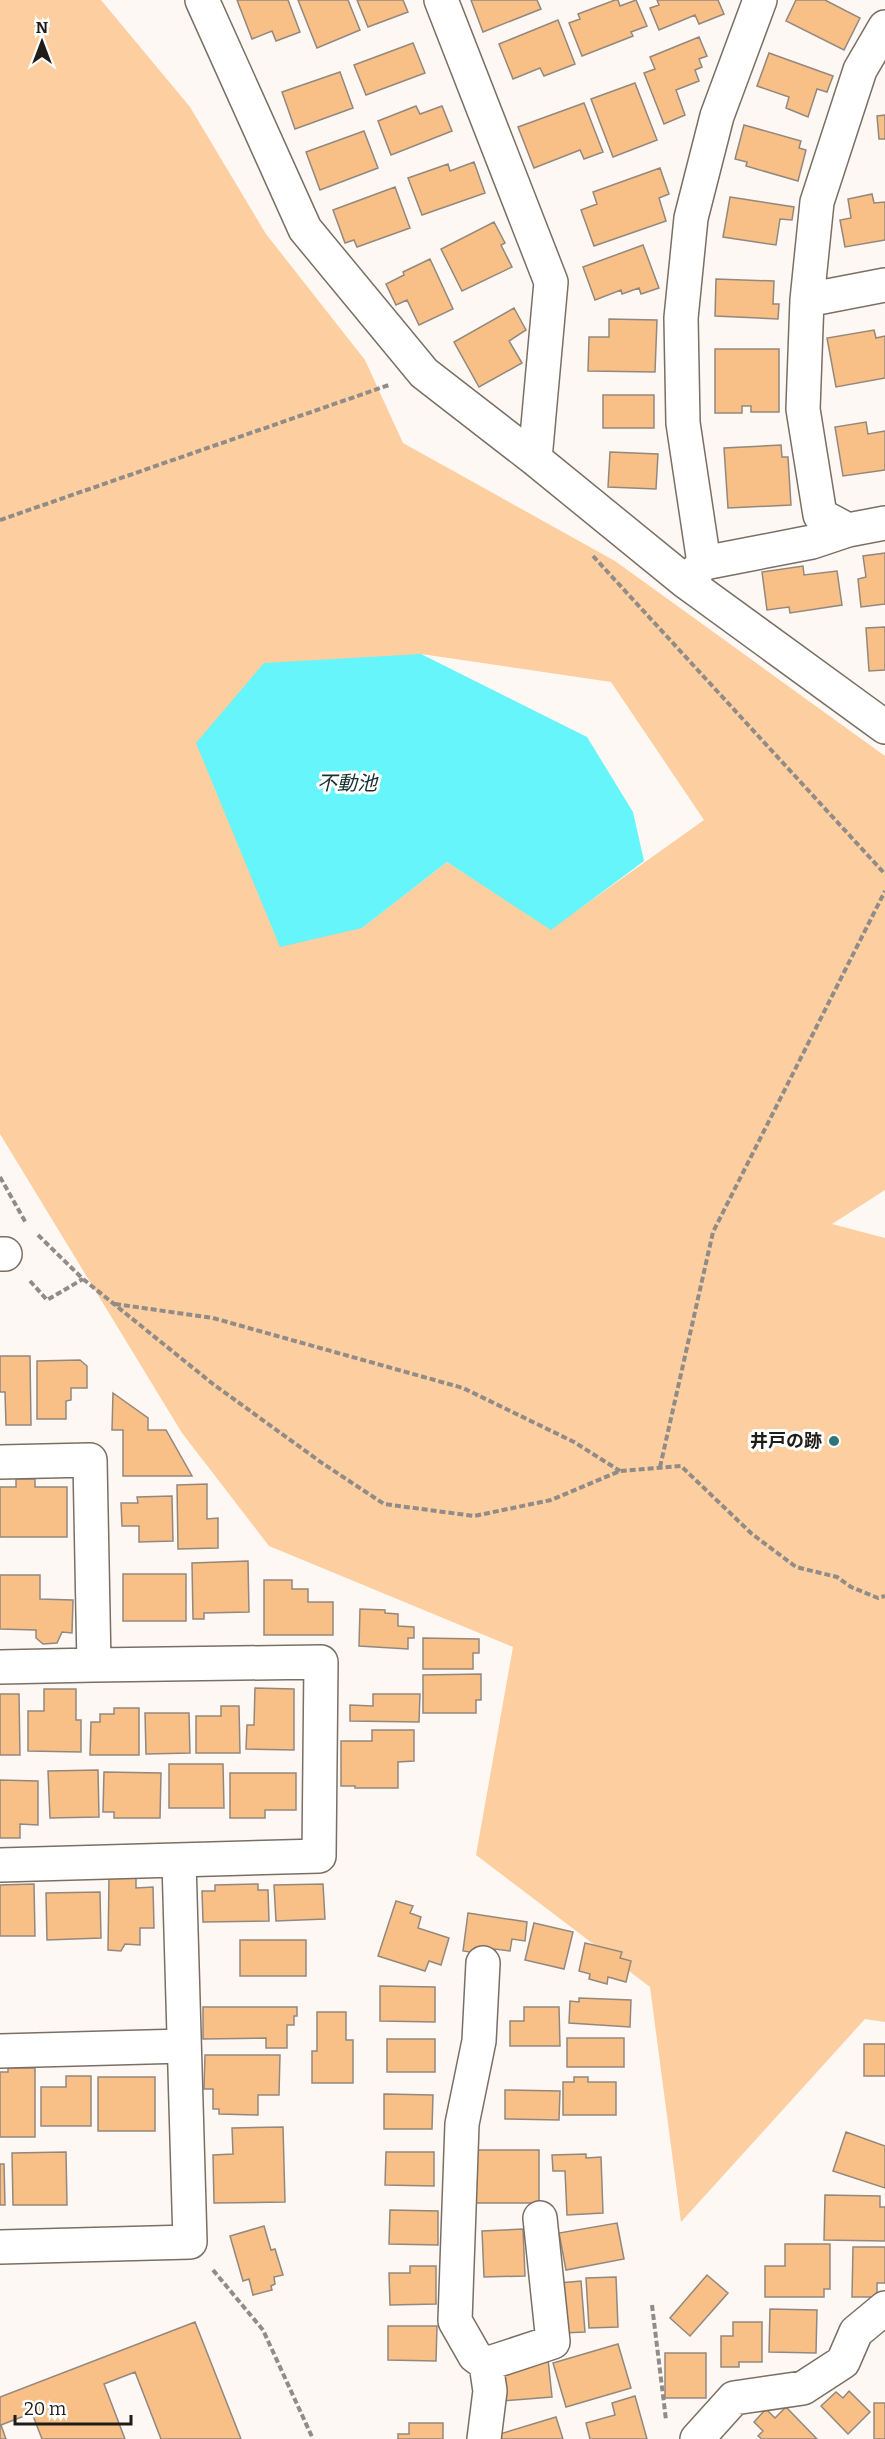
<svg xmlns="http://www.w3.org/2000/svg" width="885" height="2439" viewBox="0 0 885 2439" font-family="Bitter,'Noto Sans JP',serif">
<style>
.green{fill:#fdcea0;fill-rule:evenodd}
.water{fill:#65f5fb}
.building{fill:#f8bf86;stroke:#94887d;stroke-width:1.5}
.lines{fill:none;stroke-linecap:round;stroke-linejoin:round}
.minor-casing{stroke:#7a6f64;stroke-width:36}
.path{stroke:#918c87;stroke-width:4;stroke-dasharray:6 3;stroke-linecap:butt}
.minor{stroke:#fff;stroke-width:33}
.poi-dot{fill:#2c7679;stroke:#fff;stroke-width:2}
.labels{text-anchor:middle;stroke-width:6;stroke-linejoin:round;paint-order:stroke}
.poi-label{font-size:18px;font-weight:bold;fill:#201c17;stroke:#fff;text-anchor:end}
.water-label{font-size:20px;font-style:italic;fill:#162f30;stroke:#fff}
</style>
<rect width="100%" height="100%" fill="#fdf8f3"/>
<path class="green" d="M0 0H101L190 107 266 234 365 360 403 443 615 561 885 756V1190L832 1224 885 1238V2022L865 2019 681 2222 650 1987 476 1855 513 1647 269 1546 182 1433 0 1134ZM421 654 611 682 704 820 551 929 447 862 362 928Z"/>
<path class="water" d="M421 654 587 737 633 812 644 861 551 930 447 862 362 928 280 947 196 743 264 663Z"/>
<path class="building" d="M237 0H288L300 32 276 41 272 31 252 39Z
M298 0H348L360 30 317 48Z
M357 0H403L408 12 368 27Z
M471 0H537L541 9 483 32Z
M615 0H618L620 6 636 0 647 26 631 32 633 36 582 56 569 23 580 19 578 14Z
M657 0H718L724 14 699 24 695 15 659 30 650 8 659 5Z
M796 0H825L860 18 844 50 786 21Z
M558 20 575 64 544 76 540 68 513 79 499 44Z
M699 37 707 56 699 59 702 67 695 70 699 81 676 90 685 115 664 124 644 73 655 69 650 57Z
M413 43 425 73 366 95 354 65Z
M769 53 833 76 827 92 817 89 808 117 786 108 789 97 757 86Z
M340 72 353 108 295 129 282 92Z
M635 83 657 140 613 157 591 99Z
M584 103 603 152 584 159 580 150 534 168 518 127Z
M416 106 420 114 442 106 452 131 391 155 378 121Z
M885 115V139H879L877 116Z
M744 125 801 141 799 148 806 150 798 181 746 166 747 162 735 159Z
M364 131 378 168 320 190 306 152Z
M474 162 485 193 422 215 408 178 448 164 450 171Z
M660 168 669 194 659 198 666 221 594 246 581 210 597 204 593 192Z
M395 187 410 228 357 247 354 240 345 243 333 210Z
M872 194 874 203 885 202V240L845 247 840 220 851 218 848 199Z
M730 197 794 207 792 220 780 219 776 245 723 237Z
M494 222 505 243 501 245 512 267 462 291 441 249Z
M643 245 659 288 641 294 639 288 622 294 621 290 595 300 583 267Z
M430 259 453 309 419 325 407 300 396 305 386 284 404 275 403 272Z
M716 279 774 281 773 304H779L778 319 715 316Z
M514 308 526 330 509 341 522 363 479 387 454 342Z
M609 319 657 320 655 372 588 371 589 337H609Z
M874 330 876 338 885 336V378L836 387 827 338Z
M715 349H779V412H751V406H742V413H715Z
M603 395H654V428H603Z
M866 422 868 434 885 431V470L843 476 835 427Z
M781 445 782 457H788L791 505 728 508 724 448Z
M610 452 658 454 656 489 608 487Z
M885 553V604L861 607 858 579 866 577 863 556Z
M803 566 804 575 837 571 842 605 790 613 789 607 767 610 762 572Z
M885 627V670L869 671 866 628Z
M0 1356H30L31 1425H6L5 1392H0Z
M80 1360 87 1366V1388H71V1400L66 1401V1419H37V1361Z
M113 1393 148 1418V1430H166L192 1476H123V1430H112Z
M16 1479H35V1487H67V1537H0V1487H16Z
M207 1484V1519L218 1518V1548L178 1549 177 1485Z
M172 1496 173 1541 139 1542V1526H122L121 1503H138L137 1497Z
M248 1561 249 1612 204 1613V1619H193L192 1563Z
M123 1574H186V1621H123Z
M0 1575H40V1599L73 1600 72 1633 62 1632 57 1643 43 1644 36 1638V1630L0 1629Z
M264 1580H292V1589H308V1602H333V1635H264Z
M360 1609 385 1610V1613L398 1614V1626L414 1627V1638H408V1649L359 1646Z
M423 1638 479 1639V1653H473V1669H423Z
M481 1674V1700H476V1713H423V1675Z
M255 1688 294 1689V1750L246 1749 247 1725H254Z
M44 1689H76V1720H81V1752L28 1751V1711H44Z
M0 1694H19L20 1755H0Z
M373 1694H420L419 1722 350 1721V1705L373 1706Z
M221 1706H239L240 1753H196V1716H221Z
M114 1708H139V1755H90L91 1722H100V1714H114Z
M145 1713H189L190 1753 146 1754Z
M372 1730H414V1761L398 1762V1788H355V1786H341V1741H372Z
M169 1764H223L224 1808H169Z
M98 1770 99 1817 50 1818 48 1771Z
M104 1772 161 1773 160 1818H114V1812H103Z
M230 1773H296V1810H265V1818H230Z
M0 1780 38 1781V1825L20 1824V1838H0Z
M109 1877H136V1888L153 1887 154 1928H140V1945L125 1944 121 1951 108 1950Z
M34 1884 35 1936H0V1885Z
M258 1884V1890H268L269 1921 203 1922 202 1891H215V1885Z
M323 1884 325 1919 276 1921 274 1885Z
M100 1892 101 1938 47 1940 46 1893Z
M396 1901 413 1906 410 1913 421 1917 418 1928 449 1938 441 1965 429 1961 425 1971 378 1956Z
M468 1913 527 1922 525 1941 512 1939 510 1951 495 1949 494 1956 463 1951Z
M534 1923 573 1932 564 1969 525 1960Z
M240 1940H306V1976H240Z
M585 1943 622 1952 620 1958 631 1961 626 1982 608 1977 607 1984 589 1979 590 1974 579 1971Z
M380 1986 435 1987V2022L380 2021Z
M579 1998 631 2000 630 2027 569 2023 570 2001 579 2002Z
M203 2007H297V2016H294V2025H287V2048H266V2038L203 2039Z
M524 2007H559L560 2046H510V2021H524Z
M317 2012H346V2040H353V2083H312V2051H317Z
M567 2038H624V2067H567Z
M387 2039H435V2072H387Z
M864 2044H885V2076H864Z
M205 2055H280L279 2095H258V2115L219 2114V2109H213V2089H204Z
M8 2068H35V2137H0V2072H8Z
M66 2076H91V2126H41V2087H66Z
M98 2077H155V2131H98Z
M574 2077H588V2082H616V2115H563V2082H574Z
M505 2090 560 2091 559 2120 505 2119Z
M384 2094 433 2095 432 2129H384Z
M283 2127 285 2202 214 2203 213 2155 233 2154 232 2128Z
M846 2132 885 2146V2188L833 2171Z
M473 2150H539V2203H473Z
M66 2152 67 2205H13L12 2153Z
M386 2152H434V2186L385 2185Z
M586 2154V2158L601 2157 603 2213 567 2215 565 2171H553L552 2155Z
M0 2164H4L5 2205H0Z
M825 2195 880 2196V2207H885V2241L824 2240Z
M390 2210 438 2211V2245L389 2244Z
M617 2223 624 2259 566 2270 559 2233Z
M264 2226 271 2250 275 2249 283 2275 274 2277 275 2284 271 2286 272 2290 253 2295 249 2279 243 2281 230 2236Z
M523 2229 525 2276 484 2277 482 2231Z
M785 2244H830V2289H824V2297H765V2266H785Z
M853 2247H885V2283H877V2297H852Z
M410 2266H436V2304L390 2305 389 2273H410Z
M707 2275 728 2293 690 2336 670 2318Z
M616 2277 618 2327 589 2328 586 2278Z
M581 2281 585 2332 563 2333 559 2283Z
M770 2309 817 2310 816 2353 769 2352Z
M195 2322 241 2439H161L135 2372 104 2384 125 2439H42L32 2413 1 2425 6 2439H0V2397Z
M733 2322H762V2362H739V2367H721V2336H733Z
M388 2326H437L436 2361 388 2360Z
M618 2344 631 2388 566 2407 553 2363Z
M665 2353H706V2398H665Z
M548 2359 552 2397 502 2401 499 2374Z
M849 2391 870 2412 848 2434 821 2406 836 2392 843 2398Z
M635 2396 647 2439H590L586 2423 615 2415 612 2403Z
M874 2403H885V2439H874Z
M786 2407 817 2439H762L758 2436 763 2431 754 2422 766 2409 775 2418Z
M556 2417 563 2439H502L500 2434Z
M409 2423H443V2439H398V2434H409Z"/>
<g class="lines">
<defs>
<path id="minor" d="M202 0 305 229 424 373 535 459 686 582 885 727
M441 0 551 282 535 459
M885 27 860 70 817 202 807 300 803 409 820 515 848 530 885 523
M807 300 885 285
M704 563 812 542 848 530
M686 582 704 563 683 423 681 318 691 218 717 116 760 0
M0 1254H5
M0 1462 90 1460 94 1665 321 1662 319 1856 0 1865
M0 1667 94 1665
M483 1963 479 2041 462 2124 455 2321 475 2356 486 2364 490 2391 484 2439
M0 2051 184 2046
M0 2247 190 2242 179 1862
M486 2364 553 2342 540 2218
M697 2439 734 2398 803 2388 843 2362 856 2332 885 2308"/>
</defs>
<use href="#minor" class="minor-casing"/>
<path class="path" d="M0 520 389 385
M593 556 885 874
M0 1177 26 1223
M38 1235 83 1279 213 1384 322 1463 384 1504 474 1516 551 1500 620 1471 681 1466 752 1534 796 1567 837 1577 851 1587 878 1598 885 1596
M30 1281 47 1300 83 1279
M115 1304 213 1318 463 1388 574 1442 620 1471
M660 1467 713 1232 885 891
M213 2270 263 2330 313 2439
M652 2305 666 2420"/>
<use href="#minor" class="minor"/>
</g>
<circle class="poi-dot" cx="834" cy="1441" r="6"/>
<g class="labels">
<g class="poi-label">
<text x="822" y="1447">井戸の跡</text>
</g>
<g class="water-label">
<text x="347" y="790">不動池</text>
</g>
</g>
<g transform="translate(42 42)" stroke="#ffffff" stroke-width="4.5" paint-order="stroke">
<path d="M0-4.5L10 22L0 15L-10 22Z" fill="#201c17"/>
<text y="-9" font-size="16" font-weight="bold" text-anchor="middle" fill="#201c17">N</text>
</g>
<path d="M15 2415v9h116v-9" fill="none" stroke="#201c17" stroke-width="3"/>
<text x="24" y="2415" font-size="18" fill="#201c17" stroke="#ffffff" stroke-width="4.5" paint-order="stroke">20 m</text>
</svg>
